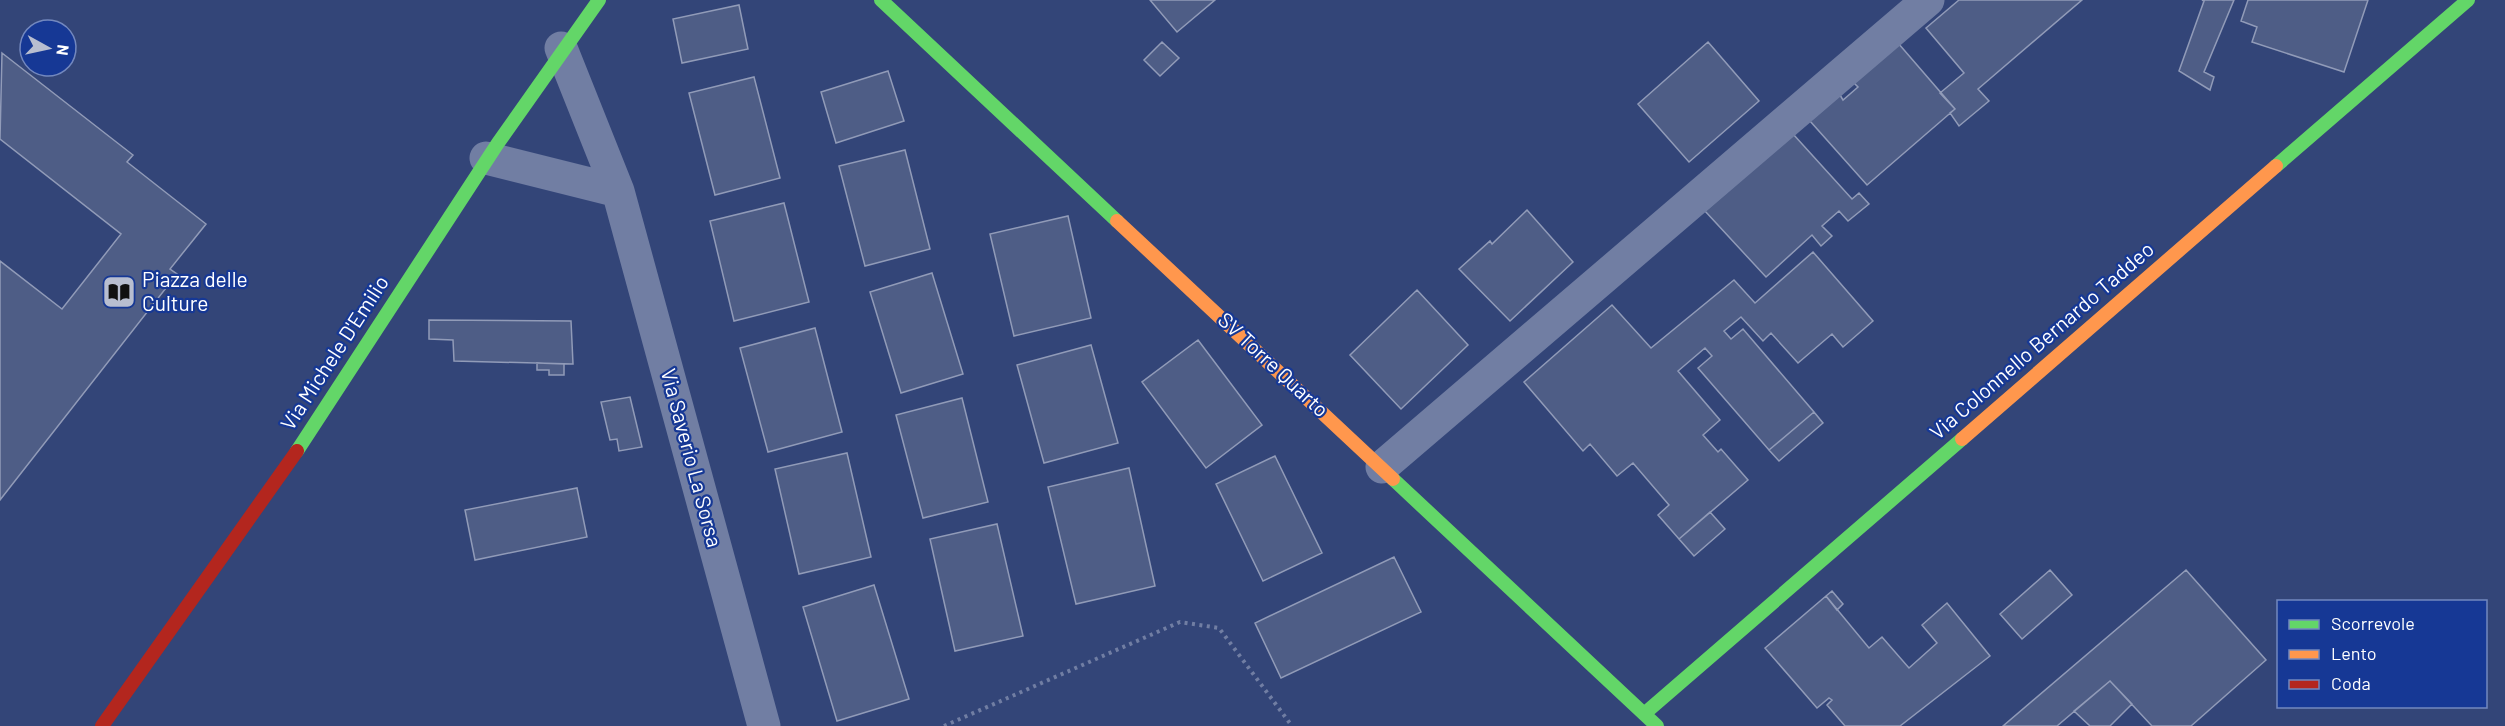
<svg xmlns="http://www.w3.org/2000/svg" width="2505" height="726" viewBox="0 0 2505 726" font-family="Barlow,sans-serif">
<style>
.building{fill:#4e5d86;stroke:#919bb8;stroke-width:1.5}
.lines{fill:none;stroke-linecap:round;stroke-linejoin:round}
.path{stroke:#717ea3;stroke-width:4;stroke-dasharray:3 4.5;stroke-linecap:butt}
.street{stroke:#717ea3;stroke-width:33}
.fast{stroke:#63d668;stroke-width:14}
.slow{stroke:#ff974d;stroke-width:14}
.jam{stroke:#b3261e;stroke-width:14}
.labels{text-anchor:middle;stroke-width:4.5;stroke-linejoin:round;paint-order:stroke}
.poi-label{font-size:21px;fill:#fff;stroke:#163895;text-anchor:start}
.street-label{font-size:21px;fill:#fff;stroke:#163895}
</style>
<rect width="100%" height="100%" fill="#334578"/>
<path class="building" d="M1150 0H1215L1177 32Z
M1959 0H2082L1978 89 1989 101 1959 126 1950 113 1955 109 1940 93 1964 73 1926 28Z
M2202 0H2234L2204 72 2214 77 2210 90 2179 71 2204 1Z
M2248 0H2368L2344 72 2252 42 2257 27 2241 21Z
M739 5 748 49 682 63 673 19Z
M1162 42 1179 58 1160 76 1144 60Z
M1708 42 1759 101 1689 162 1638 104Z
M1898 43 1955 109 1867 185 1810 121 1840 95 1843 100 1858 87 1853 82Z
M2 53 133 155 127 162 206 224 170 269 177 274 0 500V261L62 309 121 234 0 139Z
M888 71 904 121 836 143 821 92Z
M754 77 780 178 715 195 689 93Z
M1793 134 1852 199 1859 193 1869 204 1848 221 1839 211 1822 226 1832 236 1821 246 1812 235 1766 277 1705 211Z
M905 150 930 249 865 266 839 166Z
M784 203 809 302 734 321 710 221Z
M1527 210 1573 262 1510 321 1459 269 1490 241 1492 244Z
M1068 216 1091 318 1014 336 990 234Z
M1813 252 1873 321 1843 347 1832 334 1798 363 1771 333 1763 341 1741 317 1724 331 1731 339 1743 329 1814 412 1769 450 1698 368 1712 356 1705 348 1678 371 1720 420 1703 435 1718 452 1721 449 1748 480 1679 539 1658 515 1669 505 1633 463 1617 476 1590 444 1583 451 1524 382 1612 305 1651 348 1734 280 1755 303Z
M932 273 963 374 901 393 870 292Z
M1417 290 1468 345 1401 409 1350 355Z
M429 320 571 321 573 364 454 361 453 340 429 339Z
M815 328 842 432 768 452 740 348Z
M1198 340 1262 425 1206 468 1142 382Z
M1091 345 1118 443 1044 463 1017 365Z
M537 363 564 364V375H549V370H537Z
M630 397 642 447 619 451 617 439 610 440 601 402Z
M962 398 988 502 923 518 896 415Z
M1814 412 1823 423 1779 461 1769 450Z
M847 453 871 557 799 574 775 469Z
M1275 456 1322 553 1263 581 1216 484Z
M1129 468 1155 586 1076 604 1048 487Z
M577 488 587 537 475 560 465 510Z
M1710 512 1725 529 1694 556 1679 539Z
M997 524 1023 636 955 651 930 539Z
M1394 557 1421 612 1281 678 1255 623Z
M2050 570 2072 595 2022 639 2000 614Z
M2186 570 2266 660 2191 726H2152L2110 681 2057 726H2003Z
M874 585 909 699 837 721 803 607Z
M1832 591 1843 604 1837 610 1826 596Z
M1826 596 1869 648 1882 637 1909 668 1937 643 1922 625 1947 603 1990 656 1900 726H1845L1827 705 1832 700 1829 698 1817 708 1765 648Z
M2110 681 2132 704 2110 726H2090L2074 711Z"/>
<g class="lines">
<path class="path" d="M944 726 1180 622 1219 628 1292 726"/>
<path class="street" d="M561 48 618 191 764 726
M486 158 618 191
M1382 467 1928 0"/>
<path class="fast" d="M881 0 1117 221
M2276 166 2468 0
M297 451 498 143 599 0
M1393 479 1657 726
M1644 714 1962 439"/>
<path class="slow" d="M1117 221 1393 479
M1962 439 2276 166"/>
<path class="jam" d="M102 726 297 451"/>
</g>
<defs>
<symbol id="library-square" viewBox="-11 -11 22 22"><rect x="-9" y="-9" width="18" height="18" rx="4" fill="#b8bed0" stroke="#163895"/><path d="M-6-4Q-3-5.5-.7-3.5V5Q-3 3-6 4ZM6-4Q3-5.5 .7-3.5V5Q3 3 6 4Z" fill="#111"/></symbol>
</defs>
<g fill-rule="evenodd">
<use href="#library-square" x="100" y="273" width="38" height="38"/>
</g>
<g class="labels">
<g class="poi-label">
<text x="142" y="287">Piazza delle<tspan x="142" dy="24">Culture</tspan></text>
</g>
<g class="street-label">
<text transform="translate(2042 341) rotate(-41)" y="7">Via Colonnello Bernardo Taddeo</text>
<text transform="translate(335 353) rotate(-57)" y="7">Via Michele D'Emilio</text>
<text transform="translate(1273 365) rotate(43)" y="7">SV Torre Quarto</text>
<text transform="translate(691 458) rotate(75)" y="7">Via Saverio La Sorsa</text>
</g>
</g>
<rect x="2277" y="600" width="210" height="108" fill="#163895" stroke="#7388bf" stroke-width="1.5"/>
<rect x="2289" y="620" width="30" height="9" fill="#63d668" stroke="#7388bf" stroke-width="1.5"/>
<text x="2331" y="630" font-size="18" fill="#ffffff">Scorrevole</text>
<rect x="2289" y="650" width="30" height="9" fill="#ff974d" stroke="#7388bf" stroke-width="1.5"/>
<text x="2331" y="660" font-size="18" fill="#ffffff">Lento</text>
<rect x="2289" y="680" width="30" height="9" fill="#b3261e" stroke="#7388bf" stroke-width="1.5"/>
<text x="2331" y="690" font-size="18" fill="#ffffff">Coda</text>
<g transform="translate(48 48) rotate(98)"><circle r="28" fill="#163895" stroke="#7388bf" stroke-width="1.5"/>
<path d="M0-4.5L10 22L0 15L-10 22Z" fill="#b8bed0"/>
<text y="-9" font-size="16" font-weight="bold" text-anchor="middle" fill="#ffffff">N</text>
</g>
</svg>
